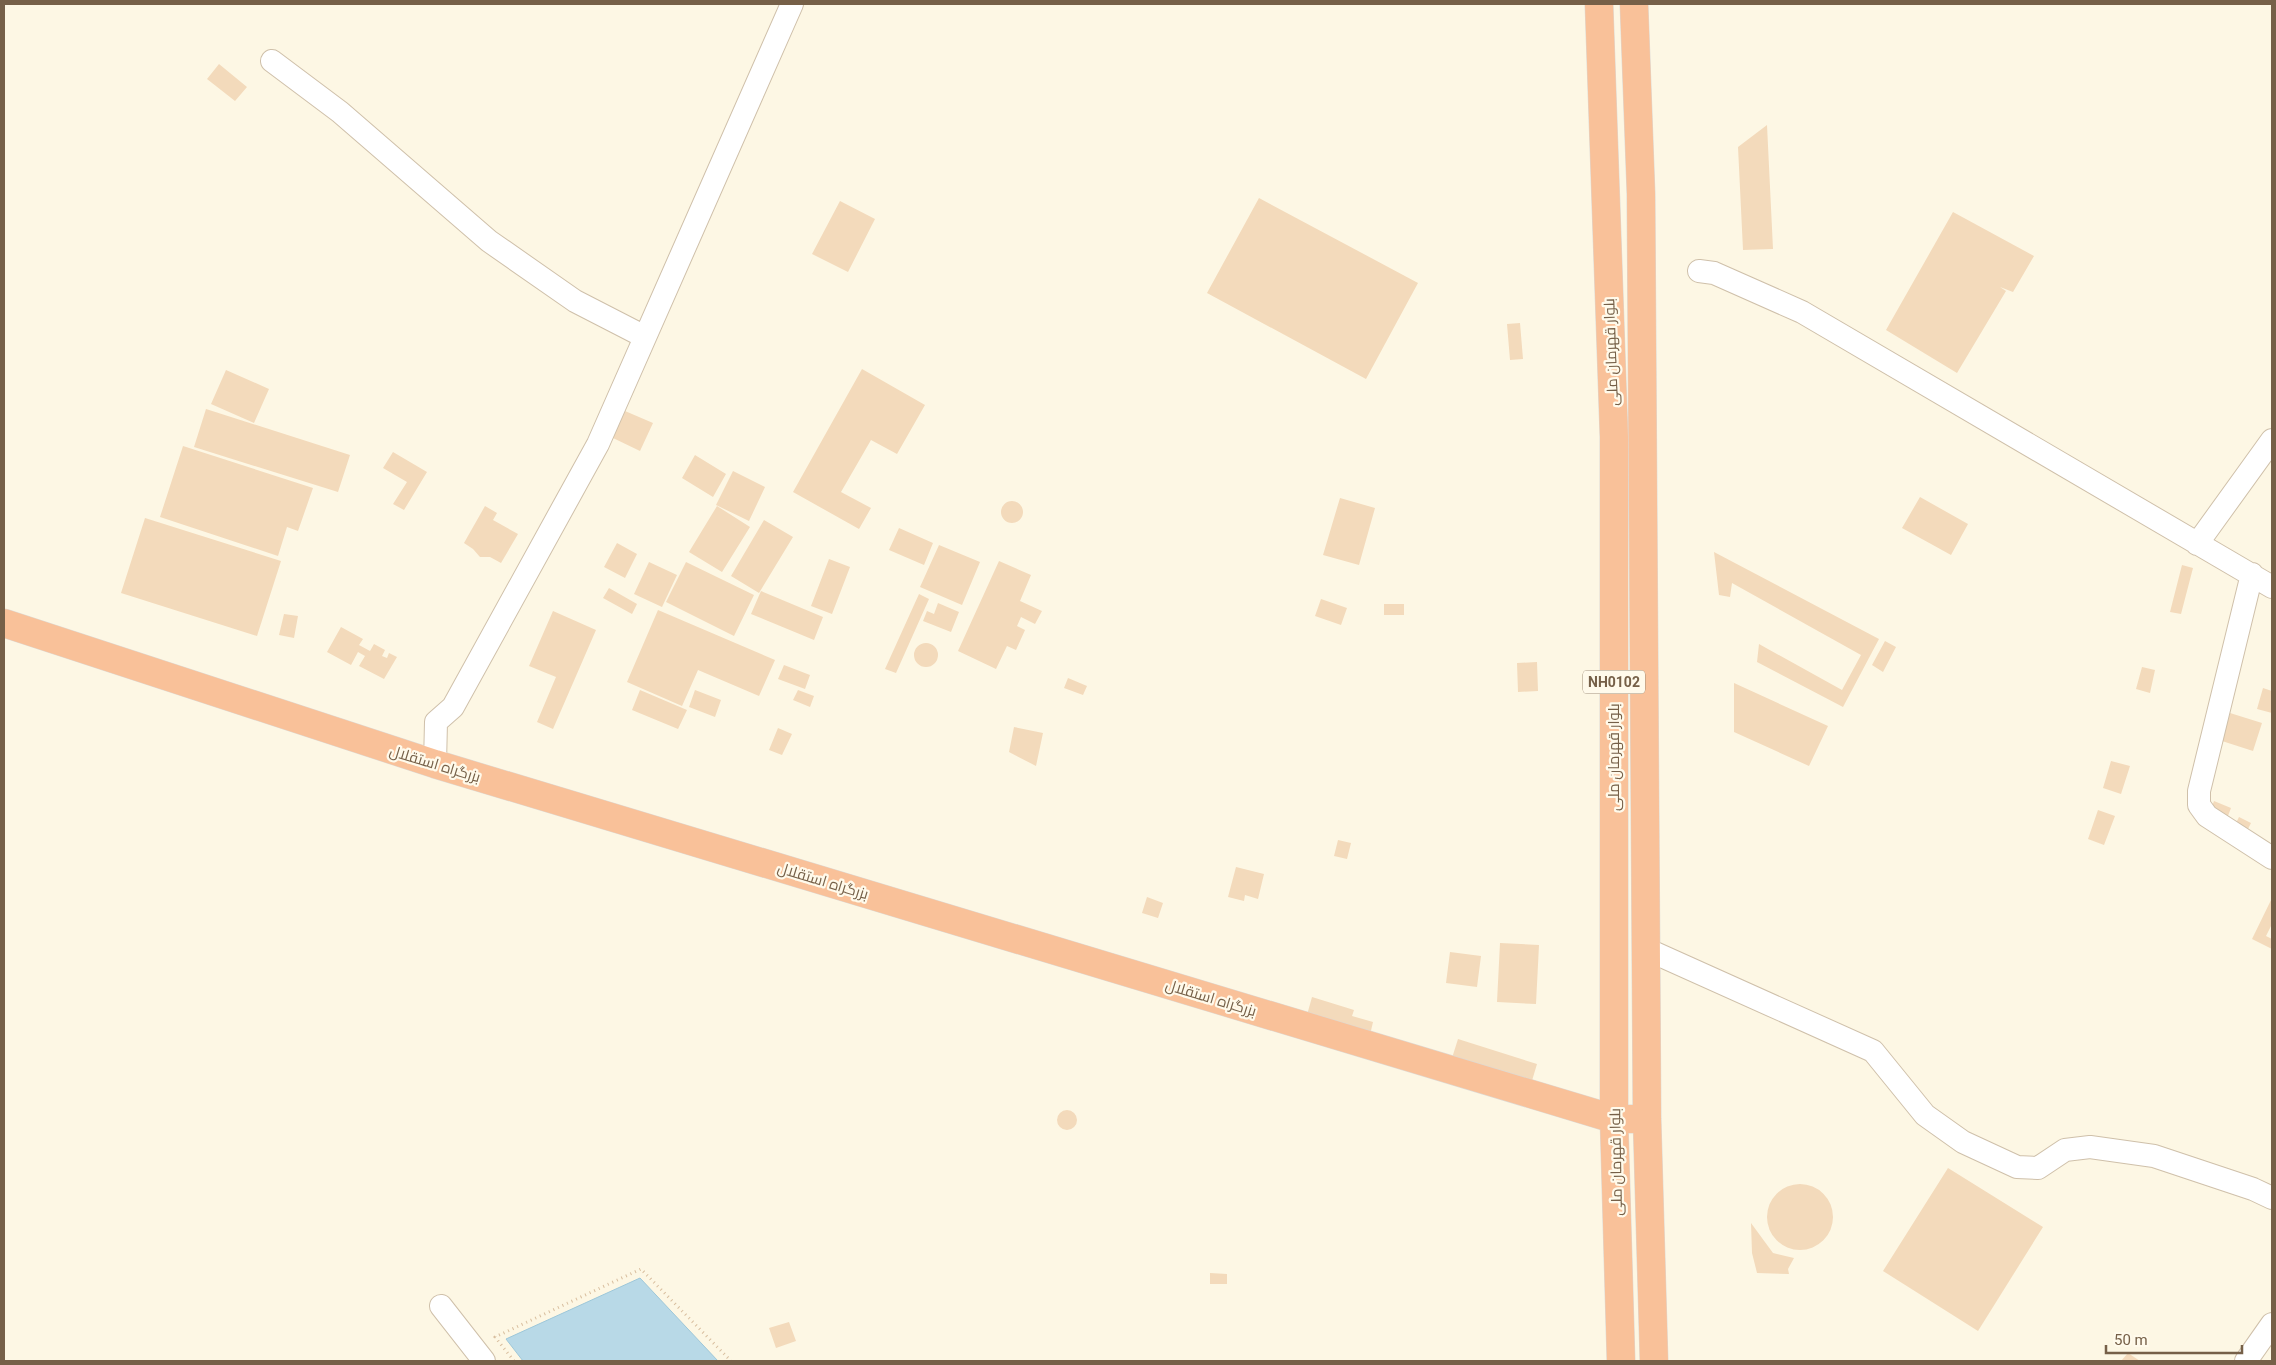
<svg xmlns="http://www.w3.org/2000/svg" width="2276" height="1365" viewBox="0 0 2276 1365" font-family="Roboto,Cairo,sans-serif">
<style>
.water{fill:#b8d9e7;stroke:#9dc7d9}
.building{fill:#f3dabb}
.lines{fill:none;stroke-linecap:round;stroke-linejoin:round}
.minor-casing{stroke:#cfc0aa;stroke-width:24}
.highway-casing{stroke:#ded9d3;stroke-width:29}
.path{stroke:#d8be9e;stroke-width:3;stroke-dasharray:1 4;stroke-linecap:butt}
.minor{stroke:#fff;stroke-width:22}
.highway{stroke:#f9c199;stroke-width:28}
.labels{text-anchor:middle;stroke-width:4.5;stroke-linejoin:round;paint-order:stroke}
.shield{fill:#fffaeb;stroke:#9f8e79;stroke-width:1}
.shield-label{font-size:14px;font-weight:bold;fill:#766048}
.street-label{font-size:15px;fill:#766048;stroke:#fffaeb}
</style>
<rect width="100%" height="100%" fill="#fdf7e4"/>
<path class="water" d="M640 1278 718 1361H523L506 1339Z"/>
<path class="building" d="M219 64 247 87 235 101 207 79Z
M1767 125 1773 249 1743 250 1738 147Z
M1259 198 1418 283 1366 379 1207 293Z
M840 201 875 219 848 272 812 254Z
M1953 212 2034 256 2013 292 2000 287 2006 291 1957 373 1886 330Z
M1520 323 1523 359 1510 360 1507 324Z
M862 369 925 405 897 454 871 440 841 492 871 508 859 529 793 492Z
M226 370 269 389 254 423 211 404Z
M206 409 350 455 338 492 194 447Z
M625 411 653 423 640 451 613 438Z
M183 446 313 488 298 531 287 527 278 556 160 517Z
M393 452 427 472 404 510 393 504 407 482 383 468Z
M695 455 726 474 713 497 682 478Z
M733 471 765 487 749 521 716 505Z
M1920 497 1968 524 1951 555 1902 528Z
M1340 498 1375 508 1359 565 1323 555Z
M1001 512a11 11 0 1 1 22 0a11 11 0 1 1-22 0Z
M485 506 497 513 493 520 518 534 501 563 490 557H480L473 549 464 543Z
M717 506 750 527 722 572 689 552Z
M145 518 281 561 257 636 121 593Z
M764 520 793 537 759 593 731 576Z
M899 528 933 543 924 565 889 550Z
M617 543 637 554 625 578 604 567Z
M939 545 980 562 962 605 920 587Z
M1714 552 1879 639 1843 707 1757 662 1759 644 1842 690 1861 655 1732 583 1730 597 1719 595Z
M829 559 850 567 832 614 811 606Z
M999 561 1031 575 1020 601 1042 611 1035 624 1021 617 1017 626 1025 630 1016 650 1007 646 996 669 958 651Z
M649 562 677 575 662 607 634 594Z
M686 562 754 595 734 636 666 602Z
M2182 565 2193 568 2181 614 2170 612Z
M609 588 637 604 632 614 603 598Z
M761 591 823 617 814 640 751 614Z
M919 594 929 599 896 673 885 669Z
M1321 599 1347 608 1341 625 1315 616Z
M938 603 959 612 951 632 923 621 927 611 934 614Z
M1384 604H1404V615H1384Z
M658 610 775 660 759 696 698 670 682 706 627 682Z
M553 611 596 630 553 729 537 722 556 677 529 666Z
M284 614 298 616 294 638 279 635Z
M341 627 363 639 359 645 370 651 374 644 385 650 382 656 387 658 389 653 397 657 384 679 359 666 365 656 358 652 351 665 327 652Z
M1885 641 1896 647 1883 672 1872 665Z
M914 655a12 12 0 1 1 24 0a12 12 0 1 1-24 0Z
M1537 662 1538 691 1518 692 1517 663Z
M784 665 810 675 805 689 778 679Z
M2142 667 2155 670 2150 693 2136 689Z
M1068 678 1087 686 1083 695 1064 688Z
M1734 683 1828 726 1809 766 1734 732Z
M2263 688 2272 691V713L2257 709Z
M640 690 687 710 678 729 632 710Z
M695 690 721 700 715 717 689 707Z
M798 690 814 696 810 707 793 700Z
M2230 713 2262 723 2253 751 2222 741Z
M1014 727 1043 733 1036 766 1009 752Z
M778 728 792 734 782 755 769 750Z
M2111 761 2130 766 2121 794 2103 788Z
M2214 801 2231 808 2226 821 2209 814Z
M2098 810 2115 816 2104 845 2088 839Z
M2239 817 2251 823 2245 835 2233 829Z
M1338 840 1351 843 1347 859 1334 856Z
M1236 867 1264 874 1258 899 1245 895 1244 901 1228 897Z
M1147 897 1163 903 1158 918 1142 913Z
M2272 898V924L2266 936 2272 939V949L2252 939Z
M1500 943 1539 945 1536 1004 1497 1002Z
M1450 952 1481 956 1477 987 1446 983Z
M1312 997 1354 1010 1352 1016 1373 1022 1370 1035 1307 1015Z
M1458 1039 1537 1064 1531 1084 1452 1058Z
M1057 1120a10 10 0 1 1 20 0a10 10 0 1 1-20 0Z
M1948 1168 2043 1227 1978 1331 1883 1271Z
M1767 1217a33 33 0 1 1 66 0a33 33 0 1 1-66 0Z
M1751 1223 1773 1253 1794 1258 1788 1269 1789 1274 1757 1273 1752 1253Z
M1210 1273 1227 1274V1284H1210Z
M789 1322 796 1341 776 1348 769 1328Z
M2128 1353 2140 1361H2121Z"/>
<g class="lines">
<defs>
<path id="minor" d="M272 61 340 112 489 241 575 301 645 337
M1699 271 1714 273 1802 312 2272 587
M2197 544 2272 440
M2252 574 2199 791V805L2207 816 2272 858
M435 764 436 722 453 707 598 444 792 4
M1646 949 1873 1051 1925 1115 1963 1142 2017 1167 2038 1168 2065 1150 2090 1147 2154 1156 2253 1189 2272 1198
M441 1306 484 1361
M2246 1361 2272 1324"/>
<path id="highway" d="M1599 4 1614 437V1119L1621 1361
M1634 4 1641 194 1647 1119 1654 1361
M4 623 435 764 1614 1119H1647"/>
</defs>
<use href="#minor" class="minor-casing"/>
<use href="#highway" class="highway-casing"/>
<path class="path" d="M514 1361 495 1337 641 1269 731 1361"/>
<use href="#minor" class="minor"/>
<use href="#highway" class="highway"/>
</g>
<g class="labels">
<rect class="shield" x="1583" y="670.5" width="62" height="23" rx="4"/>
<g class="shield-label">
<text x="1614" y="687">NH0102</text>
</g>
<g class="street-label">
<text transform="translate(1611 352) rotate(-92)" y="5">بلوار قهرمان ملی</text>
<text transform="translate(1614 757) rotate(-90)" y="5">بلوار قهرمان ملی</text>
<text transform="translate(435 764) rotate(17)" y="5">بزرگراه استقلال</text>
<text transform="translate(823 881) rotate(17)" y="5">بزرگراه استقلال</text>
<text transform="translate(1211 998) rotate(17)" y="5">بزرگراه استقلال</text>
<text transform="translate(1616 1162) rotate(-91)" y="5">بلوار قهرمان ملی</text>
</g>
</g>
<rect width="2276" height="1365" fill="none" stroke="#766048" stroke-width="10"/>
<path d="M2106 1345v8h136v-8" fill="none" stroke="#766048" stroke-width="2.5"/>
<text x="2114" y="1345" font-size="15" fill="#766048" stroke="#fffaeb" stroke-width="4" paint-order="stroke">50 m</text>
</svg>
